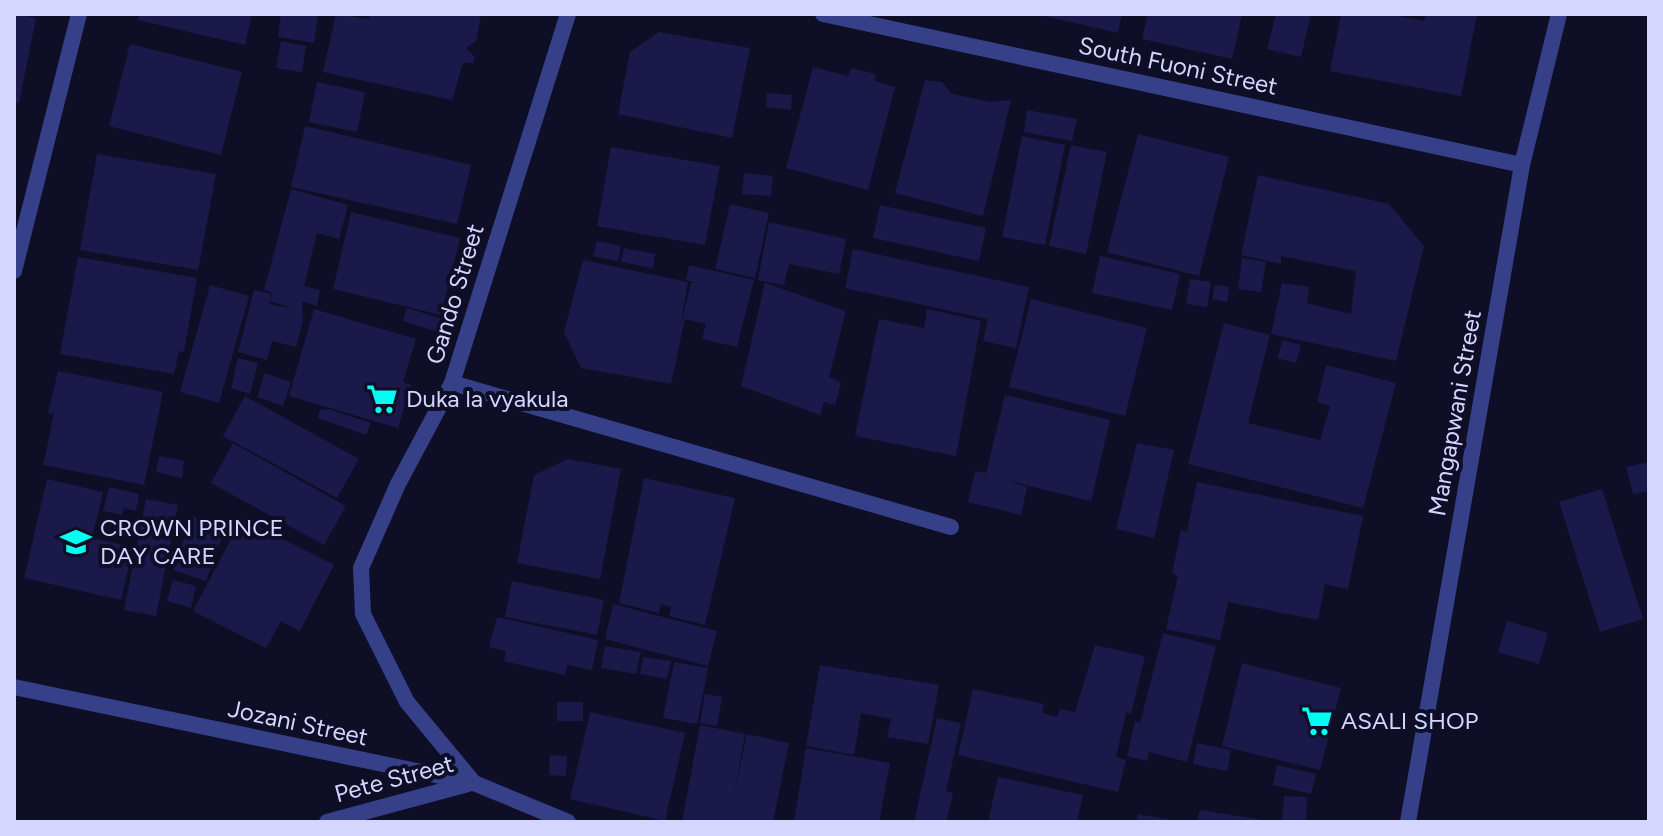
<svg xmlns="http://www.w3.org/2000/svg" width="1663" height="836" viewBox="0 0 1663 836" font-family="Figtree,sans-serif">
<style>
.building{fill:#1b1949}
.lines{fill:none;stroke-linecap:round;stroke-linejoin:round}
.street{stroke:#364089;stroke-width:16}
.labels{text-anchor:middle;stroke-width:8;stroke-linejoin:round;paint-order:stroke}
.street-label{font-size:24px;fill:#d4d6ff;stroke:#0f0e27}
.poi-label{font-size:24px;fill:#d4d6ff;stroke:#0f0e27;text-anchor:start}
</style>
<rect width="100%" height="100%" fill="#0f0e27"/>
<path class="building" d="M14 14 36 18 19 103 14 102Z
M140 14H252L245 45 138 20Z
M281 14H318L314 43 278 37Z
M336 14 369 19 370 14H481L476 41 466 48 475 57 473 63H463L452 100 323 72Z
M1036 14H1122L1118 33Z
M1148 14H1242L1232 59 1142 39Z
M1276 14H1311L1301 57 1267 49Z
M1341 14H1388L1424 21 1426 14H1477L1461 96 1330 71Z
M659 32 750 48 732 138 618 114 630 52Z
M281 41 306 46 302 72 276 68Z
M130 44 242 72 221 155 109 126Z
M813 67 848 76 851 68 876 74 874 81 895 87 868 190 786 168Z
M925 80 942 82 952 94 992 102 1011 100 983 216 895 193Z
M317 82 365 92 357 132 309 122Z
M767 93 792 95 791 110 766 107Z
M1027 110 1077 119 1072 141 1024 132Z
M305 126 471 165 457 224 291 187Z
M1138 134 1229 157 1199 276 1107 252Z
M1022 136 1065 145 1045 245 1002 237Z
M1071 145 1107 152 1086 254 1049 246Z
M611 147 720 166 705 245 597 226Z
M97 154 216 174 198 270 80 250Z
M744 173 773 176 771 196 742 194Z
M1258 175 1389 204 1424 246 1396 361 1271 334 1282 283 1309 287 1307 303 1351 314 1356 271 1281 256V264L1241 255Z
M291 189 348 205 339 239 317 233 304 286 320 290 317 306 302 301 303 321 296 347 272 341 267 360 238 352 254 290 271 294 269 304 294 309 270 301 272 293 264 290Z
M730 204 769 213 755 278 715 269Z
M880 205 986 228 979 261 873 238Z
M351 212 460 238 441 315 333 289Z
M769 222 846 239 839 274 789 264 784 285 758 280Z
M597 241 621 246 618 261 593 256Z
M624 248 655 254 653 268 621 262Z
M853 249 1029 287 1016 348 983 341 988 319 845 288Z
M1100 256 1180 274 1172 310 1092 293Z
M78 257 197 278 184 352 179 351 174 374 60 354Z
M1242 258 1266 262 1261 292 1238 289Z
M583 260 688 282 681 323 691 283H696L686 280 689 265 754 280 737 347 702 339 706 324 685 319 671 384 581 368 564 332Z
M1190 279 1211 282 1207 307 1186 304Z
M765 283 846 311 829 377 841 383 835 405 824 402 820 415 741 386Z
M210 285 249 296 219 403 180 392Z
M1215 285 1229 287 1227 302 1212 299Z
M1031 299 1147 328 1125 416 1009 387Z
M407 308 442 319 438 332 403 321Z
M314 309 416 339 403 382 411 385 398 428 289 396Z
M927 309 981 321 956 456 855 436 879 319 924 328Z
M1224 323 1270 335 1248 423 1320 440 1330 406 1317 402 1326 365 1396 383 1363 508 1188 464Z
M1283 340 1301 345 1296 363 1277 358Z
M238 358 258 363 250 394 231 388Z
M58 371 163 392 144 485 43 465 54 414 48 413Z
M265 373 291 382 283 406 257 397Z
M1005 395 1110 420 1091 501 1005 480 1027 487 1021 515 968 502 975 471 986 473Z
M245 396 359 459 337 498 223 436Z
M328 409 371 423 366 435 318 418 320 410Z
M233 443 346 506 324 545 211 483Z
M1137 443 1174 450 1154 538 1116 529Z
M159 456 184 461 182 478 156 472Z
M568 459 621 469 600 579 517 563 534 475Z
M1649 462V491L1633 494 1626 467Z
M644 478 735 498 705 625 669 616 671 607 661 604 659 613 619 603Z
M47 479 103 492 92 538 133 547 121 600 24 578Z
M1197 482 1363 516 1348 589 1325 584 1318 620 1228 602 1220 640 1166 629 1178 576 1172 574 1181 530 1187 532Z
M109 487 139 494 136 511 124 508 122 515 103 511Z
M1602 489 1643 619 1600 632 1559 502Z
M146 499 178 505 156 616 124 610Z
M192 516 225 528 206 581 173 570Z
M242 518 334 565 300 631 281 621 266 648 193 611Z
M173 580 196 586 191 608 167 601Z
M512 581 604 600 597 635 505 617Z
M613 604 717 631 708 666 605 639Z
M497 617 598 640 592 670 567 665 565 675 504 661 506 651 489 647Z
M1507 621 1548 633 1539 664 1498 652Z
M1163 633 1216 646 1187 762 1149 752 1147 761 1127 756 1135 721 1140 723Z
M1095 645 1145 656 1131 714 1126 712 1116 757 1126 760 1118 792 958 755 973 689 1044 704 1042 713 1057 717 1060 709 1075 712Z
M605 646 641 652 636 674 601 668Z
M643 657 671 661 667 679 640 674Z
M674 662 708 668 697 724 663 718Z
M1242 663 1341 688 1320 770 1222 746Z
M820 665 939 685 928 744 887 737 891 719 861 713 854 755 806 746Z
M705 694 722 697 717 726 700 723Z
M557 702H583V721H557Z
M590 712 685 733 665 821 570 799Z
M937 718 961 723 946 791 953 793 947 820 914 822Z
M700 725 745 734 735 790 747 734 789 743 773 822H682Z
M1197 743 1231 750 1227 771 1193 764Z
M806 748 890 763 879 822H794Z
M550 755 567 756 566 776 549 775Z
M1277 765 1316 774 1311 794 1273 785Z
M998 777 1083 795 1077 822H988Z
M1284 796 1307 797 1306 822H1282Z
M1200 810 1263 820 1262 822H1197Z
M1138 814 1172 820V822H1136Z"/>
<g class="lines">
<path class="street" d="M823 14 1522 165
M14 271 79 14
M452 383 951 527
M14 687 474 783 568 822
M474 783 407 702 363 614 361 568 398 484 452 383 568 14
M327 822 468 784
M1408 822 1522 165 1559 14"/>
</g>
<defs>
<symbol id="supermarket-bare" viewBox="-9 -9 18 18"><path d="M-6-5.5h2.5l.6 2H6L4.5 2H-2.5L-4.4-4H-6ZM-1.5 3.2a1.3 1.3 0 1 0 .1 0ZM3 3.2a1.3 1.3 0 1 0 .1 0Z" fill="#00fff2" stroke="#0f0e27" stroke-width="2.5" paint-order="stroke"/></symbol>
<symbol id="school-bare" viewBox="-9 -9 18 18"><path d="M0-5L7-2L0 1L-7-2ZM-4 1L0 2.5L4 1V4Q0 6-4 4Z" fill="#00fff2" stroke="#0f0e27" stroke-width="2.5" paint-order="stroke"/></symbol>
</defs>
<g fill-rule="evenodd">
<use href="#supermarket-bare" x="360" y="377" width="44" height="44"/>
<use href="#school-bare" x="54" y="520" width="44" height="44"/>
<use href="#supermarket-bare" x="1295" y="699" width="44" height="44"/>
</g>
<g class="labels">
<g class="street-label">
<text transform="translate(1178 66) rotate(12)" y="8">South Fuoni Street</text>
<text transform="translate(455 294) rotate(-73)" y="8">Gando Street</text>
<text transform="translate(1455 413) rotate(-80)" y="8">Mangapwani Street</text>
<text transform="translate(298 723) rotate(12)" y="8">Jozani Street</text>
<text transform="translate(394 779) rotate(-15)" y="8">Pete Street</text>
</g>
<g class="poi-label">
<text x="406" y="407">Duka la vyakula</text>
<text x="100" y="536">CROWN PRINCE<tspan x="100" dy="28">DAY CARE</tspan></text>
<text x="1341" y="729">ASALI SHOP</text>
</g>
</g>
<rect width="1663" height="836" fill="none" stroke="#d4d6ff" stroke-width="32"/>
</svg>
